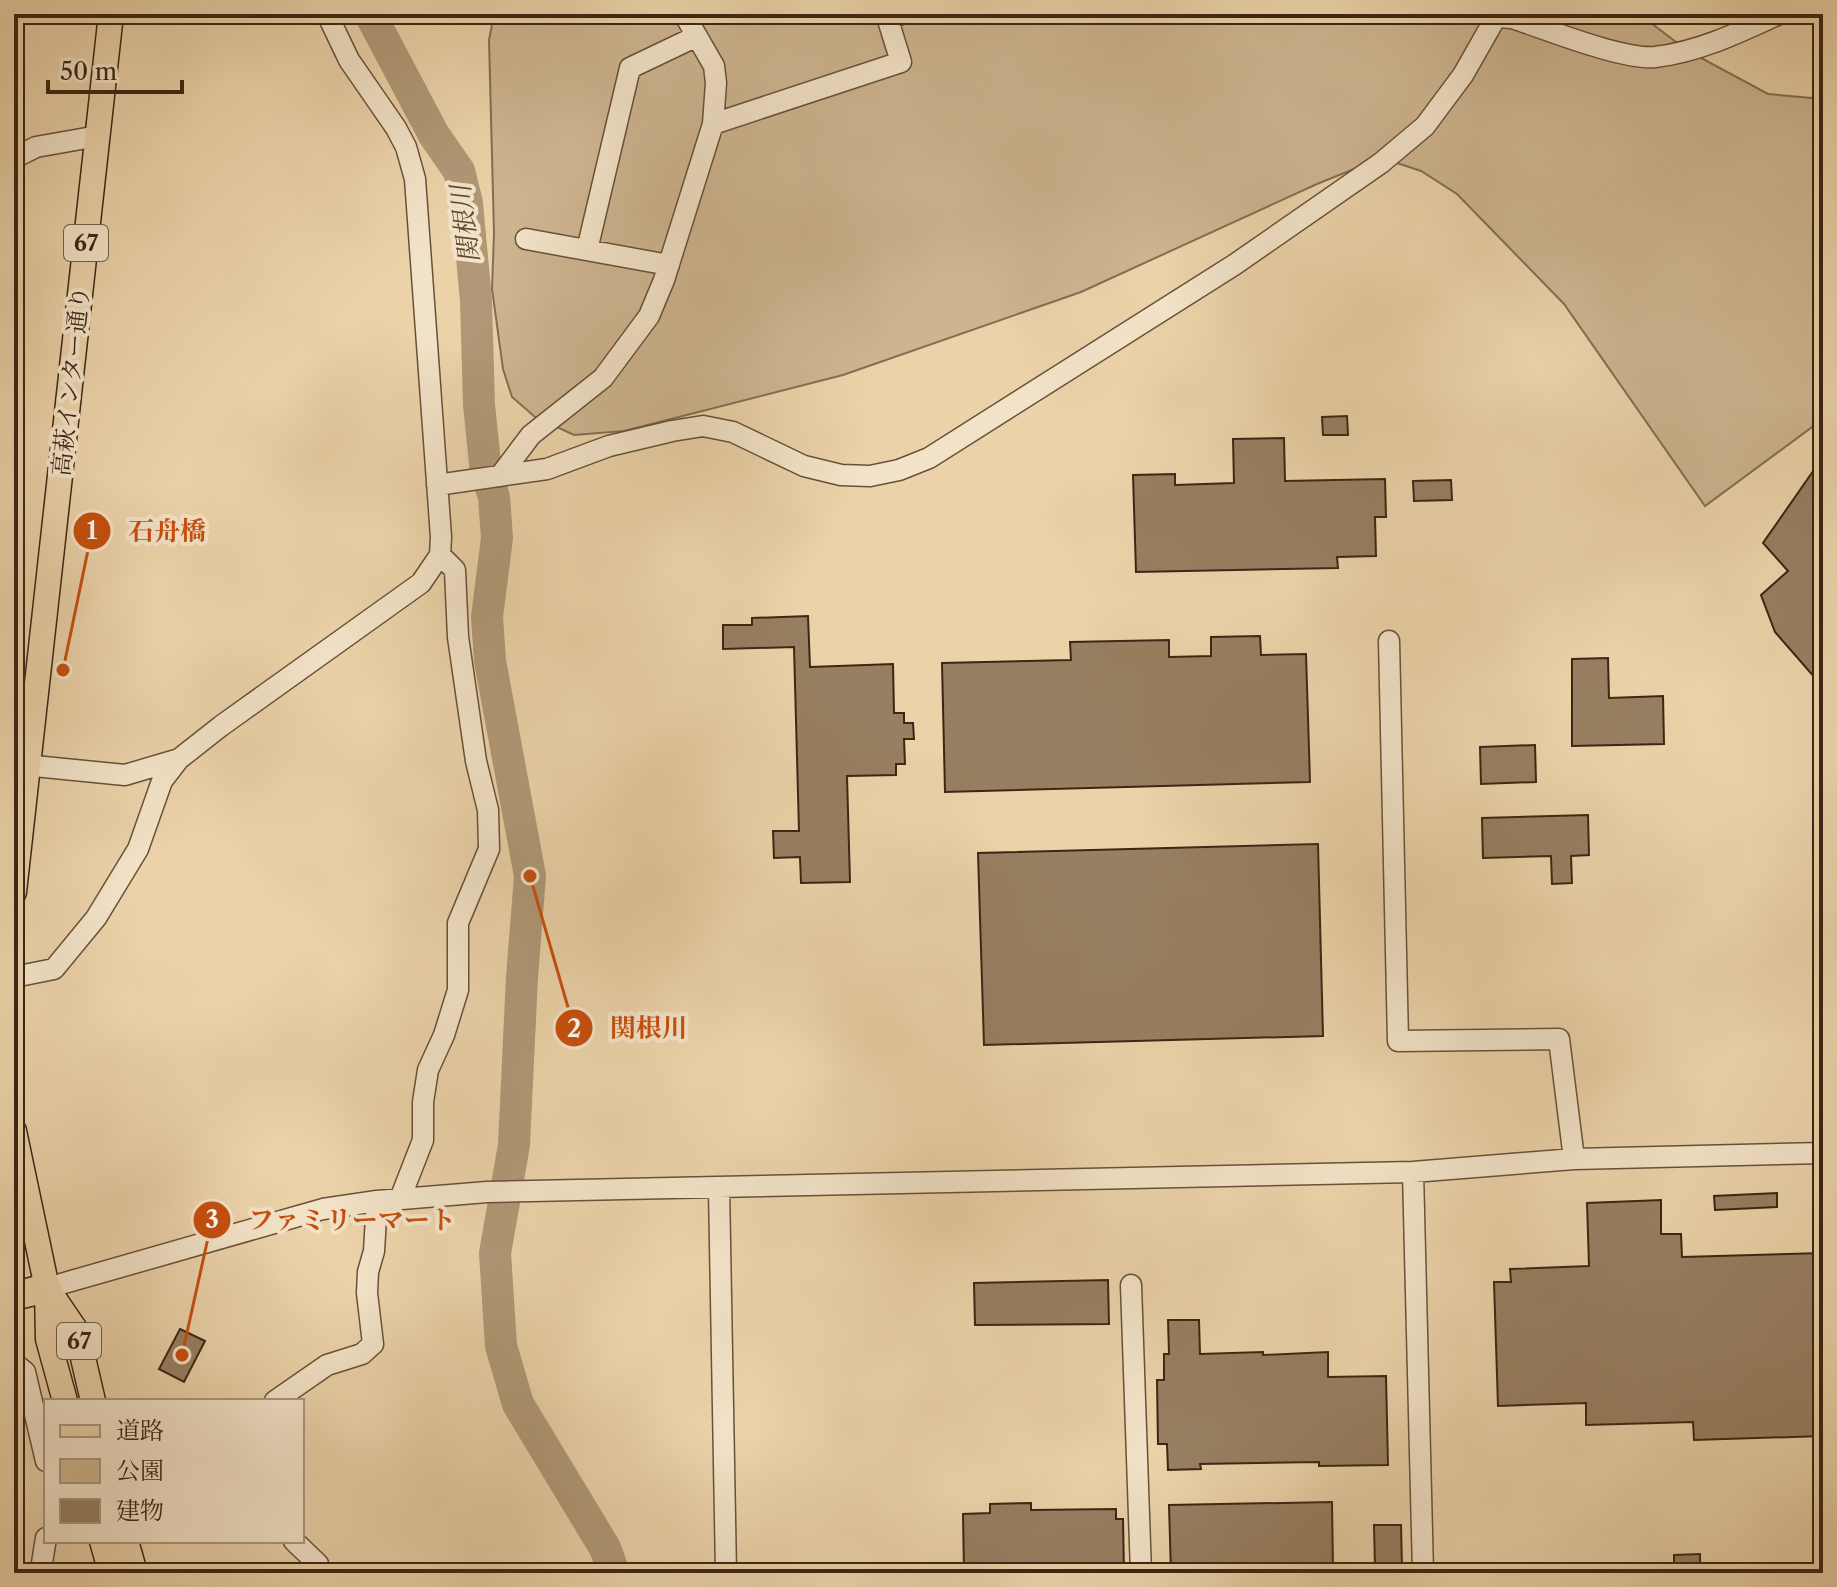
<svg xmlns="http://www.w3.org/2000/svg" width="1837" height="1587" viewBox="0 0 1837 1587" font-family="'Libre Caslon Text','Noto Serif JP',serif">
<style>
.green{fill:#cdb590;stroke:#846e52;stroke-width:2}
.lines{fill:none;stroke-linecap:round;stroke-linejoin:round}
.river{stroke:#b09876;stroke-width:32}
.building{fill:#977f61;stroke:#3c2614;stroke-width:2}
.minor-casing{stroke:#685139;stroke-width:23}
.major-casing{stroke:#3c2614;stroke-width:27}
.highway-casing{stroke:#3c2614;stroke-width:31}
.minor{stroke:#f2e2c7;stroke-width:20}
.major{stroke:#ebd2a9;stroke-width:24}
.highway{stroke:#ebd2a9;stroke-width:28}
.labels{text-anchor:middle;stroke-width:8;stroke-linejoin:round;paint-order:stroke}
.shield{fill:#f2e2c7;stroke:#735e4a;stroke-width:2}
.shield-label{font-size:22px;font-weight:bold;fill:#3c2614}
.street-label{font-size:24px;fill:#3c2614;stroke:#f2e2c7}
.water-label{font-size:26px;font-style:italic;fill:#5f4831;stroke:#f2e2c7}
.leader{fill:none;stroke:#c64f0e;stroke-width:3}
.callout-dot{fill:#c64f0e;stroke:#f2e2c7;stroke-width:3}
.mark-label{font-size:24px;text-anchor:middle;font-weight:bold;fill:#fff}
.callout-label{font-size:26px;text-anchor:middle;font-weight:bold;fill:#c64f0e;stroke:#f2e2c7;stroke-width:8;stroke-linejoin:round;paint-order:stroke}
</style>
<rect width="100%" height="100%" fill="#ebd2a9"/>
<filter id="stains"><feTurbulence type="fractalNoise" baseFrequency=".0025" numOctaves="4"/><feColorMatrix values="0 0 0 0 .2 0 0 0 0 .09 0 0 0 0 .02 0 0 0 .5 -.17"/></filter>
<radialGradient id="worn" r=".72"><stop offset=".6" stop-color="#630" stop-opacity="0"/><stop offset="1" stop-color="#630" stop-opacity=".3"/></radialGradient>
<path class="green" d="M494 14H1639L1688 51 1768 94 1823 99V419L1705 506 1564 304 1457 194 1421 171 1391 161 1364 165 1317 184 1081 292 843 375 624 431 574 435 535 417 512 397 503 369 492 289 494 233 489 40Z"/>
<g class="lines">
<path class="river" d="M370 14 434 135 459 171 467 203 476 301 479 405 486 473 494 497 497 538 487 617 490 661 530 876 522 977 514 1145 495 1253 501 1346 518 1404 605 1548 614 1573"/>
</g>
<path class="building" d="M1347 416 1348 435H1323L1322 417Z
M1284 438 1285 481 1385 479 1386 517H1375L1376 556 1337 557 1338 568 1136 572 1133 475 1175 474V485L1234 483 1233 439Z
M1823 457V687L1775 632 1761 595 1788 571 1763 543Z
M1451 480 1452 500 1414 501 1413 481Z
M808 616 810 667 893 664 894 713H904V723H913L914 739H904L905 764H896V775L847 776 850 882 801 883 800 857 774 858 773 831H799L794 647 723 649V625H752V618Z
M1260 636 1261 655 1306 654 1310 782 945 792 942 663 1071 660 1070 642 1169 640V657L1211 656V637Z
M1608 658 1609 698 1663 696 1664 744 1572 746V659Z
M1535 745 1536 782 1481 784 1480 747Z
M1588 815 1589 855 1571 856 1572 883 1552 884 1551 856 1483 858 1482 818Z
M1318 844 1323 1036 984 1045 978 853Z
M1777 1193V1207L1715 1210 1714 1196Z
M1661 1200V1234H1681L1682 1257 1823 1253V1436L1694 1440 1693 1422 1586 1425V1403L1498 1406 1494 1282H1511L1510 1269 1589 1266 1587 1203Z
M1108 1280 1109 1324 975 1325 974 1283Z
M1168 1320H1199L1200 1354 1263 1352V1355L1328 1352V1377L1386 1376 1388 1465 1319 1466V1462L1200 1464 1201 1469 1168 1470 1167 1444H1158L1157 1380H1164V1354H1169Z
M180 1329 205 1341 184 1382 159 1369Z
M1332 1502 1333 1570 1171 1573 1169 1505Z
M1031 1503V1510L1116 1509V1519H1123L1124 1573H964L963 1514 990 1513V1504Z
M1374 1525H1401L1402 1568H1375Z
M1700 1554V1573H1674V1555Z"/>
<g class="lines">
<defs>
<path id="minor" d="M713 124 901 62 888 20 901 14
M14 158 36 147 98 136
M526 239 669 265
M587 250 630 68 697 36
M500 476 531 435 603 378 649 316 664 280 713 124 716 83 714 66 684 14
M437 485 547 469 609 446 672 431 703 426 733 432 804 466 841 475 870 476 899 470 929 458 1234 265 1381 163 1425 126 1463 75 1496 17 1512 18C1546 29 1622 60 1655 57 1699 52 1740 32 1779 14
M1389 641 1398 1041 1559 1039 1574 1159
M14 764 125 775 179 759
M14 977 54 969 96 918 138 849 162 781 179 759 221 726 421 583 440 555 441 537 415 179 406 147 396 128 349 60 327 14
M1413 1172 1423 1573
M719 1188 726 1573
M400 1199 423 1140V1102L428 1070 444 1035 458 990V923L489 849 488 810 476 761 458 637 455 570 440 555
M1131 1285 1141 1573
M47 1288 323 1209 377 1201 487 1192 1413 1172 1574 1159 1823 1153
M14 1363 25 1372 46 1461
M275 1401 327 1365 362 1354 373 1344 367 1293 368 1272 374 1251 377 1201
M294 1541 318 1564 317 1573
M44 1573 42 1563 46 1538"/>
<path id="major" d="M14 892 111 14
M14 1131 47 1288 48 1339 65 1401
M47 1288 77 1332 93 1401
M102 1541 111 1573
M126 1541 135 1573"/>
<path id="highway" d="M14 1296 47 1288"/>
</defs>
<use href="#minor" class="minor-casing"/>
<use href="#major" class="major-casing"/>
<use href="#highway" class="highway-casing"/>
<use href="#minor" class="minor"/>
<use href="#major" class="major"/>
<use href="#highway" class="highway"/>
</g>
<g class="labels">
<g class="shield">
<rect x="64" y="225" width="44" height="36" rx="6"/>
<rect x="57" y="1323" width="44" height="36" rx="6"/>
</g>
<g class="shield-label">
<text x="86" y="251">67</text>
<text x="79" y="1349">67</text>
</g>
<g class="street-label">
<text transform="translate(71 381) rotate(-84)" y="8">高萩インター通り</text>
</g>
<g class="water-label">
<text transform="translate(465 224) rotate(-97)" y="9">関根川</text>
</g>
</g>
<path class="leader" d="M63 670L92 531M530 876L574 1028M182 1355L212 1220"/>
<g class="callout-dot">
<circle cx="63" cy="670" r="8"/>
<circle cx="530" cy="876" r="8"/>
<circle cx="182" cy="1355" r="8"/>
<circle cx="92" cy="531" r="20"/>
<circle cx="574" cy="1028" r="20"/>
<circle cx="212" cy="1220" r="20"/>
</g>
<g class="mark-label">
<text x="92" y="539">1</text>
<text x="574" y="1037">2</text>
<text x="212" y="1228">3</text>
</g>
<g class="callout-label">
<text x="167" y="540">石舟橋</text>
<text x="649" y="1037">関根川</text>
<text x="352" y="1229">ファミリーマート</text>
</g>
<rect width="1837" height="1587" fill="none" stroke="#ebd2a9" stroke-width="48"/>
<rect x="16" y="16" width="1805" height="1555" fill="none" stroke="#3c2614" stroke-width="4"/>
<rect x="24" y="24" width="1789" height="1539" fill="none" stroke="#3c2614" stroke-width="2"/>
<rect x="44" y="1399" width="260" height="144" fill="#f2e2c7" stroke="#a9977f" stroke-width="2"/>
<rect x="60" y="1425" width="40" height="12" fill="#ebd2a9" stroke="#a9977f" stroke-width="2"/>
<text x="116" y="1439" font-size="24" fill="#3c2614">道路</text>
<rect x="60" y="1459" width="40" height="24" fill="#cdb590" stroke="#a9977f" stroke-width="2"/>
<text x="116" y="1479" font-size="24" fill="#3c2614">公園</text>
<rect x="60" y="1499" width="40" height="24" fill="#977f61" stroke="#a9977f" stroke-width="2"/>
<text x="116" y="1519" font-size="24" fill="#3c2614">建物</text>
<path d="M48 80v12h134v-12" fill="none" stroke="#3c2614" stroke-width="4"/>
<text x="60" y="80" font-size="24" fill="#3c2614" stroke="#f2e2c7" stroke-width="6" paint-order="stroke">50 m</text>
<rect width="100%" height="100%" filter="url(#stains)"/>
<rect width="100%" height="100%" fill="url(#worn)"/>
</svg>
